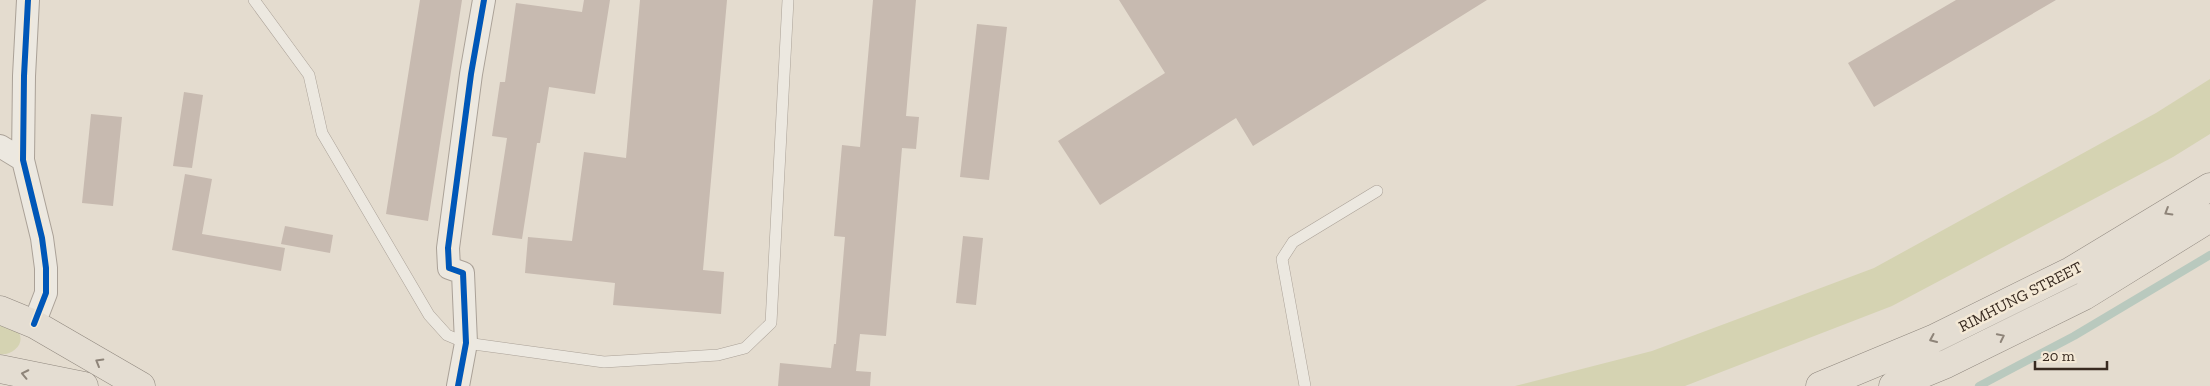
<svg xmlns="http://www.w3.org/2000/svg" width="2210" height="386" viewBox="0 0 2210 386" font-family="'Zilla Slab',serif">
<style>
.green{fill:#d5d3b2}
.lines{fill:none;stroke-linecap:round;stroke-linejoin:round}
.stream{stroke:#b9c9be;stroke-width:8}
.building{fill:#c7bab0}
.service-casing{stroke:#aaa197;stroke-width:12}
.minor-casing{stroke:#aaa197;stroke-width:24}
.primary-casing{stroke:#8f877e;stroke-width:29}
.service{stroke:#ece8e0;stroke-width:11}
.minor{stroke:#ece8e0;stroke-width:22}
.primary{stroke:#e4ddd2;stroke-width:28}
.cycleway-casing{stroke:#f4e9d6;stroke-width:9}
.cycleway{stroke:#0057b8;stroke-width:6}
.oneway{stroke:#8e8479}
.labels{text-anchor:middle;stroke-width:5;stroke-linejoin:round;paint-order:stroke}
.street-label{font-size:16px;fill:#382a20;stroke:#f4e9d6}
</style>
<rect width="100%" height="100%" fill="#e4dccf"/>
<path class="green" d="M2210 79V134L2173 157 1892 306 1685 386H1515L1652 351 1874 268 2156 113Z
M0 321C5 323 12 325 15 328 29 340 14 356 0 354Z"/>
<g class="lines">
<path class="stream" d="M1979 386 2074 336 2210 255"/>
</g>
<path class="building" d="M420 0H462L428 221 386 214Z
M584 0H610L595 94 549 87 540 143H537L522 239 492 235 507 138 492 136 500 82H505L516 3 582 12Z
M640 0H727L703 270 724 272 721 314 613 305 615 283 525 273 528 237 572 241 584 152 626 158Z
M873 0H916L906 116 919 117 916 149 902 148 886 336 860 334 856 371 871 372 870 386H778L780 363 831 368 834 344H836L845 237 834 236 842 145 860 147Z
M1119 0H1487L1253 146 1236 118 1100 205 1058 141 1165 73Z
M1956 0H2056L1874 107 1848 63Z
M977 24 1007 27 989 180 960 177Z
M184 92 203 95 192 168 173 166Z
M91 114 122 117 113 206 82 203Z
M185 174 212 179 202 234 285 248 281 271 172 250Z
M285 226 333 235 330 253 281 244Z
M963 236 983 238 976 305 956 303Z"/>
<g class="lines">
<defs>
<path id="service" d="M254 0 309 75 322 133 429 315 447 335 466 343 604 362 718 355 745 348 771 323 788 0
M1305 386 1282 259 1293 242 1377 191"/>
<path id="minor" d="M28 0 24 76 23 160 42 238 46 268V293L34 324
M0 146 23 160
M458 386 466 343 463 273 449 268 448 248 471 74 484 0"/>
<path id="primary" d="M0 310 34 324 141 386
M0 369 84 386
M1820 386 1933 339 2071 271 2210 187
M1893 386 1946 364 2084 296 2210 218"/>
</defs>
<use href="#service" class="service-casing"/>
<use href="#minor" class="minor-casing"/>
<use href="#primary" class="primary-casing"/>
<use href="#service" class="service"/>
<use href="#minor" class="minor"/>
<use href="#primary" class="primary"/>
<defs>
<path id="cycleway" d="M28 0 24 76 23 160 42 238 46 268V293L34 324
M458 386 466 343 463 273 449 268 448 248 471 74 484 0"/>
</defs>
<use href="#cycleway" class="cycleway-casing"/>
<use href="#cycleway" class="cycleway"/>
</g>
<defs><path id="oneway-chevron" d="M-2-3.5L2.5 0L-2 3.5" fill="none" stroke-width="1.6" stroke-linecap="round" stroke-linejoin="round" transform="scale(1.25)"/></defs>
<g class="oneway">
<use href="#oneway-chevron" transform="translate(2168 212) rotate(149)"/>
<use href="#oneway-chevron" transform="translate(2001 337) rotate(-26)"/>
<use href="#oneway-chevron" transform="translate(1933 339) rotate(156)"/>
<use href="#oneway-chevron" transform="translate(99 362) rotate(-150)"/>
<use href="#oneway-chevron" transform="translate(25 374) rotate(-168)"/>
</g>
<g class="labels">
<g class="street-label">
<text transform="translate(2020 296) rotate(-27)" y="6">RIMHUNG STREET</text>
</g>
</g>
<path d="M2035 361v8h72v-8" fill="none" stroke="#382a20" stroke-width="2.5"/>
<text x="2042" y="361" font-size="15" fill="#382a20" stroke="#f4e9d6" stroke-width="4" paint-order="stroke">20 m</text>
</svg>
